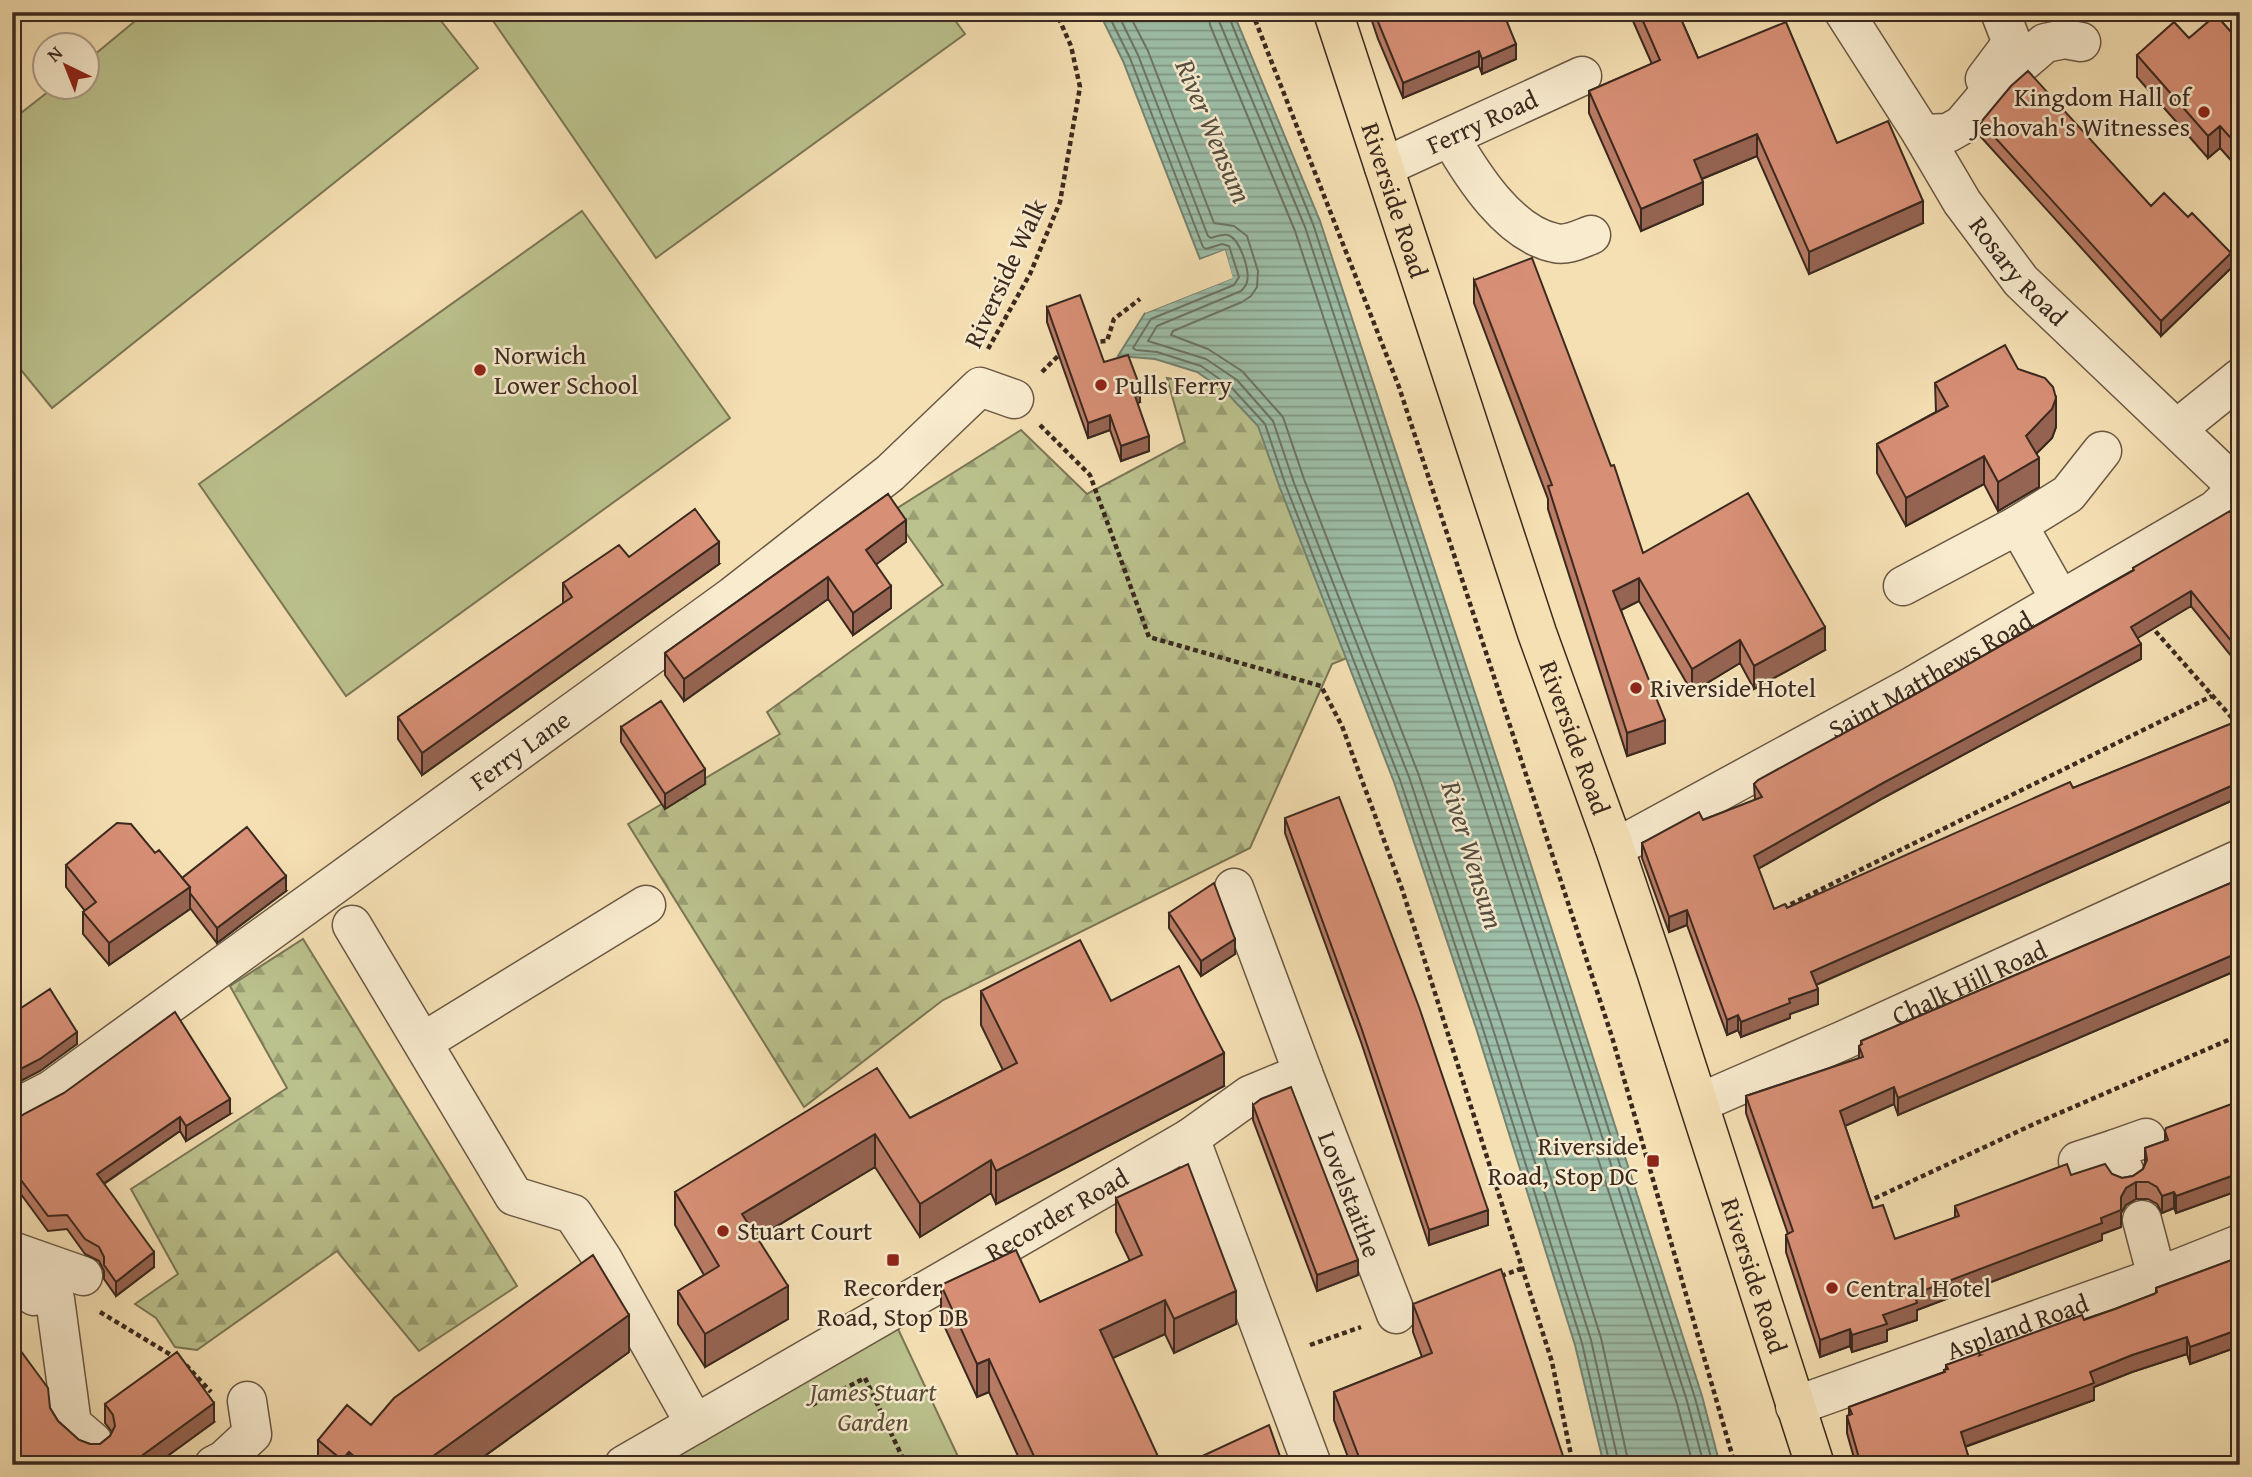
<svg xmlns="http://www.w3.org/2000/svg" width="2252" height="1477" viewBox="0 0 2252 1477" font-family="'Gentium Book Plus',serif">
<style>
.green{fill:#bbc28d;stroke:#7b7656;stroke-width:2}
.forest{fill:url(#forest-firs);stroke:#7b7656;stroke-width:2}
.water{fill:url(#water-rules);stroke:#768271;stroke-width:2}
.pier{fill:#f5e0b3}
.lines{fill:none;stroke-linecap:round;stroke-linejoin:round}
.shore{stroke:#6c7464;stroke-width:2}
.minor-casing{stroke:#6a5744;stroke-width:41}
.major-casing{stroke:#3b291f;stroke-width:41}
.path{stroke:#3b291f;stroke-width:4.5;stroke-dasharray:5 3.5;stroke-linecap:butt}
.minor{stroke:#f8ebce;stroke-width:38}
.major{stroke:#f5e0b3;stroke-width:38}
.wall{fill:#b97b65;stroke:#3b291f;stroke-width:2}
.shaded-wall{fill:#966452;stroke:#3b291f;stroke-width:2}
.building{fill:#d78f75;stroke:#3b291f;stroke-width:2}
.poi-dot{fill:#8f2418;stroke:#f8ebce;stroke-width:2.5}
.labels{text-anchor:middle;stroke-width:5;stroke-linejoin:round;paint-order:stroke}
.poi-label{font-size:26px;fill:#3b291f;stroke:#f8ebce;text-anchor:start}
.street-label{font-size:26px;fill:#3b291f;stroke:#f8ebce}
.park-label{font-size:26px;font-style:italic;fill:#5b4f3a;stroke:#f8ebce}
.water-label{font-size:28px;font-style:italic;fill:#544e41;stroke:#f8ebce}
</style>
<defs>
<pattern id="forest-firs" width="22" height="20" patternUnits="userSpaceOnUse" patternTransform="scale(1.75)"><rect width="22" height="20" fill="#bbc28d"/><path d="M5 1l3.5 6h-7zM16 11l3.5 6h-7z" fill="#999e73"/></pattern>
<pattern id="water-rules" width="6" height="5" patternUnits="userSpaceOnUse" patternTransform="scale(1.75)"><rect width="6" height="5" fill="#9dbea8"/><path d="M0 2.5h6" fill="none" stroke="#819a88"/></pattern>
</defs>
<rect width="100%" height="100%" fill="#f5e0b3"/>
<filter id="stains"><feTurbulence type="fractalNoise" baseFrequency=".00286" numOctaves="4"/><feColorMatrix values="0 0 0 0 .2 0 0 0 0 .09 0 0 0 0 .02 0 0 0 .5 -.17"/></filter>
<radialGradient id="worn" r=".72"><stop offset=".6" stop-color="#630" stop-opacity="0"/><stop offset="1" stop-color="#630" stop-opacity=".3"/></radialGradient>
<path class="green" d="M146 12H434L478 68 52 408 12 359V120L53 88H88V60Z
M487 12H949L965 34 656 258Z
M582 211 730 418 346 696 199 484Z
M898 1329 962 1465H660Z"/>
<path class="forest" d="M1167 378 1251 394 1382 644 1332 664 1250 848 943 1000 804 1107 628 824 780 734 767 712 943 585 891 512 1021 430 1087 494 1185 442Z
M303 939 517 1286 419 1351 337 1251 197 1350 175 1347 156 1318 135 1304 178 1274 131 1189 287 1088 230 986Z"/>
<path class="water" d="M1099 12H1233L1320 221 1511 803 1702 1396 1720 1465H1604L1575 1345 1477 1031 1394 782 1280 488 1258 426 1226 392 1197 372 1155 359 1118 356 1145 313 1232 278 1225 250 1200 259 1123 61Z"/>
<path class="pier" d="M1225 250 1233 278 1145 313 1144 310 1228 276 1222 255 1197 261Z"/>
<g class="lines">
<path class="shore" d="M1107 12 1130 58 1203 247 1206 249 1222 244 1229 246 1239 277 1234 285 1151 319 1133 348 1136 350 1157 352 1201 366 1231 387 1265 424 1286 486 1400 780 1483 1029 1582 1343 1610 1465
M1117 12 1138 55 1208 236 1211 238C1217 236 1222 234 1228 235 1240 239 1250 270 1247 282 1246 287 1244 288 1241 291L1157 326 1148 341 1206 359 1237 380 1273 421 1294 483 1409 777 1492 1026 1591 1340 1619 1465
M1128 12 1148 51 1214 223 1234 226 1247 236 1258 271 1257 287 1251 296 1242 302 1173 331 1171 335 1208 349 1242 371 1283 417 1304 479 1418 773 1502 1023 1601 1338 1629 1465
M1208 12 1210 25 1295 231 1486 811 1677 1404 1693 1465
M1218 12 1219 21 1305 227 1496 807 1687 1401 1704 1465
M1227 12 1313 224 1504 805 1695 1398 1713 1465"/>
<defs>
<g id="minor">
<path id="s1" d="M1844 12 1922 134 1962 202 2021 281 2240 490"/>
<path d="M1985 79 2012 43 2000 12"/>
<path d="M1922 134 1948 133 1962 125 1995 86 2045 43 2065 39 2081 42"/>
<path d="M1450 137C1472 175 1509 234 1555 243 1567 246 1580 239 1591 235"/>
<path id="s2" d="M1384 167 1582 76"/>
<path d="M2178 428 2240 378"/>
<path d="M1903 586 2018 525"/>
<path d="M2061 601 2018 525 2068 494 2102 451"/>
<path id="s3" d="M1614 846 1636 837 1913 686 2215 510 2238 488"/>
<path d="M352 925 514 1196 573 1214 603 1260 695 1424"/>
<path d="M423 1042 646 905"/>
<path id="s4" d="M1303 1073 1396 1314"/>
<path id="s5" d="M1699 1103 1844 1040 2240 859"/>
<path id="s6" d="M12 1110 51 1090 733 596 890 473 980 387 1014 399"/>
<path d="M1190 1138 1250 1095 1303 1073 1234 888"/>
<path d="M2078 1161 2115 1149"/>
<path d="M2125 1173 2115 1149 2146 1138"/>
<path d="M2142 1220 2157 1277"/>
<path d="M12 1251 83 1276"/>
<path d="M12 1282 34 1296"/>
<path d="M55 1299 72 1424 93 1442"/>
<path id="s7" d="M1795 1406 2157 1277 2240 1244"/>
<path d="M214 1465 224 1460 252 1434 247 1401"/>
<path id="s8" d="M624 1465 1190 1138 1312 1465"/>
</g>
<g id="major">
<path id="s9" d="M1333 12 1537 633 1614 846 1656 971 1815 1465"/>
</g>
</defs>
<use href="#minor" class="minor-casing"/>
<use href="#major" class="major-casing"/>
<path class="path" d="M1252 12 1399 387 1612 1037 1735 1465
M1092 342 1107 341 1114 319 1140 299
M988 349 1030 274 1060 202 1080 87 1071 46 1056 12
M1042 372 1059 355
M1040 425 1090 475 1149 637 1321 686 1342 726 1402 889 1552 1362 1573 1465
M2150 625 2240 727
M1783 908 2212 696
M1867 1202 2034 1124 2240 1035
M1501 1276 1523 1268
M100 1312 176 1358
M1310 1345 1361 1327
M186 1365 211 1392
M812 1405 865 1378 906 1465
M281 1457 289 1465"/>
<use href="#minor" class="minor"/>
<use href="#major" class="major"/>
</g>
<path class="wall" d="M1369 12H1503L1516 59 1482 74 1479 66 1403 98 1378 39Z
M1629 12H1692L1680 17 1698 58 1837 143 1923 223 1809 274 1757 156 1702 179 1703 204 1641 231 1589 113V91L1652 64Z
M2189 38 2240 42V164L2237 167 2220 148 2208 158 2137 77V55Z
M1981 122 2151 206 2231 268 2161 336 1981 137Z
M1474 280 1643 553 1825 650 1754 689 1740 663 1692 692 1639 601 1621 610 1665 743 1627 756 1548 509V499L1474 303Z
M1047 307 1104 362 1140 402 1137 403 1149 451 1121 461 1110 430 1088 438 1047 322Z
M2018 369 2056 427 2052 438 2036 454 2039 487 1998 511 1984 484 1906 526 1877 473V444L1936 412 1935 383Z
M888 494 906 542 876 564 891 608 853 635 828 599 684 701 665 675V653Z
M2240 523V667L2191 606 2137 638 2141 659 1883 798 1758 869 1774 909 1787 908 2073 788 2240 720V797L1816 985 1818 1004 1790 1014V1018L1741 1037 1738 1030 1727 1035 1687 925 1669 932 1642 858V843L1755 800 1754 784 1923 690 2133 570V568Z
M629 557 719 564 422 775 398 739V717L563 604V583Z
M621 727 705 784 665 809 621 742Z
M1285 818 1488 1225 1429 1245 1361 1042 1285 833Z
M155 853 182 878 286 891 217 943 190 908V909L109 965 83 934V912L85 911 66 887V865Z
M2240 879V969L1898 1115 1894 1104 1845 1126 1873 1208 1895 1239 1955 1218V1206L2071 1175 2112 1174 2122 1178 2133 1176 2143 1169 2145 1162V1148L2165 1141V1131L2240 1101V1190L2176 1213 2174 1208 2162 1213 2157 1204 2148 1199H2136L2126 1205 2121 1213V1227L2102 1234V1240L1917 1310V1320L1887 1330V1341L1852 1352 1850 1346 1820 1357 1786 1252V1235L1788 1234 1746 1113V1096L1859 1058V1046L1861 1045V1041Z
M1169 913 1235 954 1201 976 1169 928Z
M981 991 1111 1001 1224 1086 996 1204 991 1193 920 1237 875 1167 757 1238 788 1319 705 1367 678 1324V1291L704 1275 675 1225V1192L910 1118 1003 1070 981 1025Z
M1253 1105 1358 1275 1317 1291 1253 1120Z
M230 1114 186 1141 180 1131 104 1184 154 1267 116 1296 104 1279V1271L99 1261 85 1254 67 1229 48 1231 12 1182V1123Z
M1116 1198 1236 1324 1174 1353 1165 1334 1112 1358 1161 1465H1022L989 1392 977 1397 941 1319V1285L1040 1302 1130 1261 1116 1232Z
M2240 1257V1346L2190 1364 2187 1354 2132 1372 2094 1387V1400L1965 1447 1971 1465H1856L1847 1433V1416L1849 1415V1407L1944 1372V1370L1946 1369V1365L2115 1309 2154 1294 2156 1293V1288Z
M1413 1304 1566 1465H1351L1334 1420V1392L1422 1357 1413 1332Z
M629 1352 472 1465H318V1440Z
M105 1404 214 1422 155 1465H12L50 1408 58 1421 79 1440 90 1444H100L110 1436 112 1432 105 1423Z"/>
<path class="shaded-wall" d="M1672 12H1692L1672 21Z
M1516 44V59L1482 74V59Z
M1479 51V66L1403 98V83Z
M2220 126V148L2208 158V136Z
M1757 134V156L1694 182V160Z
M2240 142V164L2237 167V145Z
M1703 182V204L1641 231V209Z
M1923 201V223L1809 274V252Z
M2231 253V268L2161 336V321Z
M1140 387V402L1133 405V390Z
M2056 398V427L2052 438 2026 464V436Z
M1110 415V430L1088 438V423Z
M1149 436V451L1121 461V446Z
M1984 456V484L1906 526V498Z
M2039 458V487L1998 511V482Z
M906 520V542L866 572V550Z
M719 542V564L422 775V753Z
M828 577V599L684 701V679Z
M1639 578V601L1613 614V591Z
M891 586V608L853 635V613Z
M2191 591V606L2131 642V627Z
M1825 627V650L1754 689V666Z
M1740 640V663L1692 692V669Z
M2141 644V659L1883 798 1754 871V856L1883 783Z
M1665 720V743L1627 756V733Z
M705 769V784L665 809V794Z
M2240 782V797L1811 987V972Z
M286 876V891L217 943V928Z
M190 887V909L109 965V943Z
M1687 910V925L1669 932V917Z
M1235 939V954L1201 976V961Z
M2240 952V969L1898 1115V1098Z
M1818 989V1004L1790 1014V1018L1741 1037V1022L1789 999Z
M1738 1015V1030L1727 1035V1020Z
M77 1032V1044L40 1071 13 1085V1073Z
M1224 1053V1086L996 1204V1171Z
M1894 1087V1104L1840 1128V1111Z
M230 1099V1114L186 1141V1126Z
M180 1117V1131L97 1188V1174Z
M875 1134V1167L742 1247V1214Z
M991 1160V1193L920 1237V1204Z
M2240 1173V1190L2176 1213V1196Z
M2136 1182V1199L2126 1205 2121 1213V1227L2102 1234V1240L1917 1310V1320L1887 1330V1341L1852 1352V1335L1914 1294 2101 1218 2121 1197 2126 1188Z
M2174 1192V1208L2162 1213V1196Z
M1488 1210V1225L1429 1245V1230Z
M154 1252V1267L116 1296V1282Z
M1358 1260V1275L1317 1291V1275Z
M788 1286V1319L705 1367V1334Z
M1236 1291V1324L1174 1353V1319Z
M1165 1300V1334L1100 1364V1330Z
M629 1315V1352L472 1465H422V1464Z
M1850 1329V1346L1820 1357V1340Z
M2240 1329V1346L2190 1364V1347Z
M2187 1337V1354L2132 1372 2094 1387V1400L1961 1448V1432L2090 1372 2132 1355Z
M989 1359V1392L977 1397V1364Z
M214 1403V1422L155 1465H129Z
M349 1452V1465H342V1460Z"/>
<path class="building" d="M1374 12H1503L1516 44 1482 59 1479 51 1403 83Z
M1639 12H1678L1698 58 1786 22 1837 143 1888 121 1923 201 1809 252 1757 134 1694 160 1703 182 1641 209 1589 91 1660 60Z
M2216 15 2240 42V142L2237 145 2220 126 2208 136 2137 55 2174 22 2189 38Z
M2028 71 2151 206 2164 193 2188 217 2192 213 2231 253 2161 321 1981 122 2011 86Z
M1532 258 1611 466 1614 465 1643 553 1748 493 1825 627 1754 666 1740 640 1692 669 1639 578 1613 591 1665 720 1627 733 1548 486 1552 485 1474 280Z
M1080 295 1104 362 1128 355 1140 387 1133 390 1149 436 1121 446 1110 415 1088 423 1047 307Z
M2005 345 2018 369 2045 378 2053 387 2056 398 2052 409 2026 436 2039 458 1998 482 1984 456 1906 498 1877 444 1948 406 1935 383Z
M888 494 906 520 866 550 891 586 853 613 828 577 684 679 665 653Z
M695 509 719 542 422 753 398 717 572 597 563 583 619 545 629 557Z
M2230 511 2240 523V652L2191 591 2131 627 2141 644 1883 783 1754 856 1774 909 1785 904 1787 908 2070 782 2073 788 2240 720V782L1811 972 1818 989 1789 999 1790 1003 1741 1022 1738 1015 1727 1020 1687 910 1669 917 1642 843 1699 812 1703 820 1762 797 1754 784 1758 780 1923 690 2134 570 2133 568Z
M661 701 705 769 665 794 621 727Z
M1339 797 1419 1007 1488 1210 1429 1230 1361 1027 1285 818Z
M117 823 131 824 155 853 159 850 190 887 109 943 83 912 96 902 66 865Z
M247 827 286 876 217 928 190 893V887L182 878Z
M2240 879V952L1898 1098 1894 1087 1840 1111 1873 1208 1883 1205 1895 1239 1959 1216 1955 1206 2067 1164 2071 1175 2105 1164 2112 1174 2122 1178 2133 1176 2143 1169 2147 1160 2145 1148 2168 1140 2165 1131 2166 1128 2240 1101V1173L2176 1196 2174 1192 2162 1196 2157 1187 2148 1182H2136L2126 1188 2121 1197V1210L2101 1218 2102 1223 1914 1294 1917 1303 1883 1315 1887 1324 1852 1335 1850 1329 1820 1340 1786 1235 1793 1231 1746 1096 1863 1057 1859 1046 1862 1044 1861 1041Z
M1214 883 1235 939 1201 961 1169 913Z
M1080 940 1111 1001 1179 966 1224 1053 996 1171 991 1160 920 1204 875 1134 742 1214 788 1286 705 1334 678 1291 719 1266 675 1192 877 1068 910 1118 1017 1063 981 991Z
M50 989 77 1032 40 1059 13 1073 12 1014Z
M175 1012 230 1099 186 1126 180 1117 97 1174 154 1252 116 1282 104 1265V1257L99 1247 85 1239 67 1215 48 1216 12 1168V1123L24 1114 64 1093Z
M1291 1087 1358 1260 1317 1275 1253 1105 1261 1099Z
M1188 1164 1236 1291 1174 1319 1165 1300 1100 1330 1161 1463 1157 1465H1038L989 1359 977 1364 941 1285 1016 1250 1040 1302 1142 1255 1116 1198Z
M593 1255 629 1315 422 1464 424 1465H364L349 1452 342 1460 318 1440 347 1405 371 1425 394 1398Z
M2240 1257V1329L2190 1347 2187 1337 2132 1355 2090 1372 2094 1383 1961 1432 1971 1465H1861L1847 1416 1852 1414 1849 1407 1945 1372 1944 1370 1948 1369 1946 1365 2082 1315 2084 1320 2115 1309 2154 1294 2157 1292 2156 1288Z
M1501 1269 1566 1465H1362L1334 1392 1432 1353 1413 1304Z
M12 1339 48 1388 50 1408 58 1421 79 1440 90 1444H100L110 1436 115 1426 113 1415 105 1404 177 1352 214 1403 129 1465H12Z
M1269 1425 1283 1465H1183Z"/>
<g class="poi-dot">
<circle cx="2204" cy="112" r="7"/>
<circle cx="480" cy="370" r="7"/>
<circle cx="1101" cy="385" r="7"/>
<circle cx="1636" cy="688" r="7"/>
<rect x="1646" y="1154" width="14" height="14" rx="3.5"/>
<circle cx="723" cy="1231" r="7"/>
<rect x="886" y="1253" width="14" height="14" rx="3.5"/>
<circle cx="1832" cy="1288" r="7"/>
</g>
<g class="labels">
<g class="poi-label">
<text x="2190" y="106" text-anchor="end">Kingdom Hall of<tspan x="2190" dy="30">Jehovah's Witnesses</tspan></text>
<text x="494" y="364">Norwich<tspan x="494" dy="30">Lower School</tspan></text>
<text x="1115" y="394">Pulls Ferry</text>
<text x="1650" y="697">Riverside Hotel</text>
<text x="1639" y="1155" text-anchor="end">Riverside<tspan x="1639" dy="30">Road, Stop DC</tspan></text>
<text x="737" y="1240">Stuart Court</text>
<text x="893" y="1296" text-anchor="middle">Recorder<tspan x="893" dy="30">Road, Stop DB</tspan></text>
<text x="1846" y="1297">Central Hotel</text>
</g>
<g class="street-label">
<text dy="9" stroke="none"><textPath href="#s2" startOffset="108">Ferry Road</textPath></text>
<text dy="9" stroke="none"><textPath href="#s9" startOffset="198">Riverside Road</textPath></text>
<text dy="9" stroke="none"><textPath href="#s1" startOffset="313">Rosary Road</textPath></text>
<text transform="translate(1005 273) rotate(-65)" y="9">Riverside Walk</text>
<text dy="9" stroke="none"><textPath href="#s3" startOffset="360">Saint Matthews Road</textPath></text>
<text dy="9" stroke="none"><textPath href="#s9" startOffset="765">Riverside Road</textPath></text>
<text dy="9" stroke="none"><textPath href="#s6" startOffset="623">Ferry Lane</textPath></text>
<text dy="9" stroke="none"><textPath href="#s5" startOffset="296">Chalk Hill Road</textPath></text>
<text dy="9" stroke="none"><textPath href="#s4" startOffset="130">Lovelstaithe</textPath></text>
<text dy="9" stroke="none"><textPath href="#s8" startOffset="500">Recorder Road</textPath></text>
<text dy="9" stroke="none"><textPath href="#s9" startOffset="1332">Riverside Road</textPath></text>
<text dy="9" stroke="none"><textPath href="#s7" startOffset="236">Aspland Road</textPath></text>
</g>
<g class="park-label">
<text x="873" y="1401">James Stuart<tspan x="873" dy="30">Garden</tspan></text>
</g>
<g class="water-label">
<text transform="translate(1214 131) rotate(67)" y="10">River Wensum</text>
<text transform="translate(1473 855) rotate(73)" y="10">River Wensum</text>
</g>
</g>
<rect width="2252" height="1477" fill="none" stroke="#f5e0b3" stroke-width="42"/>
<rect x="14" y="14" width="2224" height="1449" fill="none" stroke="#3b291f" stroke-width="3.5"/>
<rect x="21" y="21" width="2210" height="1435" fill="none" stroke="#3b291f" stroke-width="2"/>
<g transform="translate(66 66) rotate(317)"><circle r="33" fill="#f8ebce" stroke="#ac9d88" stroke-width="2"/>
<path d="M0-5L12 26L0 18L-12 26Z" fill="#8f2418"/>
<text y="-10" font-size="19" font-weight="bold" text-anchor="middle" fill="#3b291f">N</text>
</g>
<rect width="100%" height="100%" filter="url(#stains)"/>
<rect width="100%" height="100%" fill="url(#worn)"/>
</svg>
